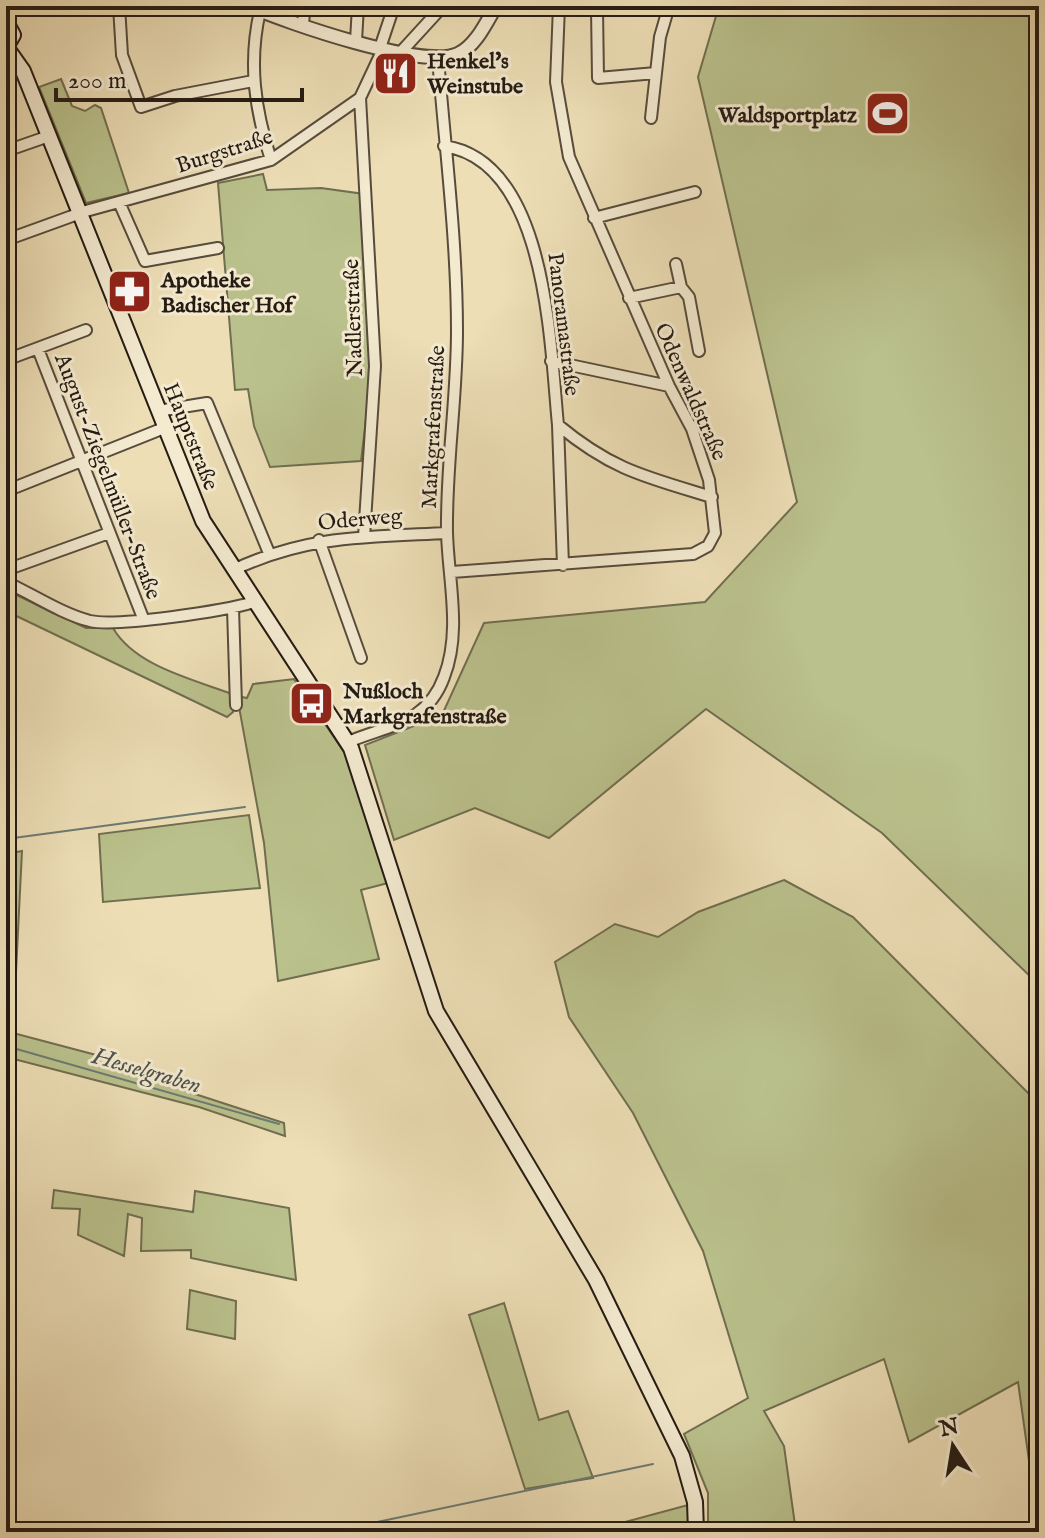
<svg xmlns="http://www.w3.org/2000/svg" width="1045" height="1538" viewBox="0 0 1045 1538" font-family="'IM FELL English',serif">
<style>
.green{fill:#bac18c;stroke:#706e50;stroke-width:2}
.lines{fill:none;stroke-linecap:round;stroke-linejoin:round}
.stream{stroke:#6b7b74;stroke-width:2}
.minor-casing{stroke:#574c3c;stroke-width:14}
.tertiary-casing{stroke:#574c3c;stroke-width:16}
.secondary-casing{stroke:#251b13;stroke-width:18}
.minor{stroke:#f3ead0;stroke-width:10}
.tertiary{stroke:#f3ead0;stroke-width:12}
.secondary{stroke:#f3ead0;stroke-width:14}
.labels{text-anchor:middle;stroke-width:6;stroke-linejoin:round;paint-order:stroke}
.poi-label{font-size:22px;font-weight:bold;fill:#251b13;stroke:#f3ead0;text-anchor:start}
.street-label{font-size:22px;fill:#251b13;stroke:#f3ead0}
.water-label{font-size:24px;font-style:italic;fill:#4e534b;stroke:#f3ead0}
</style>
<rect width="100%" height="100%" fill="#eddeb6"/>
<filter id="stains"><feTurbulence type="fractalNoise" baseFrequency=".0025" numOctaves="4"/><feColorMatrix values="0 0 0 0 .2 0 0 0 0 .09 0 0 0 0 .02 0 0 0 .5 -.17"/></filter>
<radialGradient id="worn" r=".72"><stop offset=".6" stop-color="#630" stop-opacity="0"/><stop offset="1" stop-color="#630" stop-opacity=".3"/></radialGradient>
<path class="green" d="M719 6H1039V985L882 833 706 709 549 838 475 808 394 840 365 745 442 715 484 623 705 602 797 502 698 77Z
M61 79 72 106 85 111 95 105 101 108 129 193 86 203 39 87Z
M263 174 267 190 321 188 364 194 372 370 361 461 270 467 254 426 248 389 235 390 218 183Z
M6 590 86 628H113C135 666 192 679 232 694L233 712 227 717 6 611Z
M294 679 351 762 388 883 361 890 379 959 278 981 264 843 237 696 247 698 253 684Z
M249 815 260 888 103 902 99 834Z
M22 851 13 1033 100 1056 195 1094 284 1123 285 1136 199 1107 6 1057V854Z
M784 880 853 917 1039 1104V1532L1018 1382 909 1442 884 1359 764 1411 784 1446 796 1532H708V1493L684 1434 748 1398 703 1251 633 1113 569 1017 555 962 615 924 658 937 698 912Z
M54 1190 193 1212 195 1191 289 1208 296 1280 191 1258V1250L141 1251 142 1218 128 1214 124 1256 78 1235 80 1209 52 1208Z
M190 1290 236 1301 235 1339 187 1329Z
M504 1303 539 1420 568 1411 593 1478 525 1489 469 1315Z
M688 1505 691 1532H588Z"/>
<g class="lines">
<path class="stream" d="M6 839 245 807
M6 1046 279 1124
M344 1529 653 1464"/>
<defs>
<path id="minor" d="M119 6 122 55 141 107 175 96 253 81
M300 6 304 13 303 24
M609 6 597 9 598 78 656 73
M260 11C248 63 255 110 271 160
M356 41 358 6
M380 48 394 6
M400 53 443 6
M360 98 375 366 364 537
M651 118 660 37 669 6
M444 146C548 161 550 346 558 425 612 470 646 477 712 497
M6 151 49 136
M119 202 145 261 218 248
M594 218 695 192
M6 240 86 211 271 160 360 98 383 49
M676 264 681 287
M629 298 681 287 689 297 699 351
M38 349 143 618
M6 360 86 330
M551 361 669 386
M158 411 207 403 269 553
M558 425 563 565
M6 491 164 428
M319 540 361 658
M6 570 109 533
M233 570C308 535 367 537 447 533
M452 572 693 554 708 546 715 533 709 480 692 429 669 386 569 157 556 82 559 6
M6 582C32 594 62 614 90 621 118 627 224 611 254 602
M233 608 236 705
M348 742C388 725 427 724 444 677 462 631 448 579 447 532 446 465 457 398 457 331 457 240 445 148 438 58"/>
<path id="tertiary" d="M249 6C286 22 423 70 458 54 476 46 487 21 496 6"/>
<path id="secondary" d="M6 22 13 35 6 47
M6 47 23 71 203 521 351 748 436 1011 596 1280 682 1456 695 1502 696 1532"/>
</defs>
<use href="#minor" class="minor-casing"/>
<use href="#tertiary" class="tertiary-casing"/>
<use href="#secondary" class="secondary-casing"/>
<use href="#minor" class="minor"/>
<use href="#tertiary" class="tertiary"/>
<use href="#secondary" class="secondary"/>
</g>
<defs>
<symbol id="restaurant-square" viewBox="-11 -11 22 22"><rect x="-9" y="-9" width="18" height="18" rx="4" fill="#8f2418" stroke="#f3ead0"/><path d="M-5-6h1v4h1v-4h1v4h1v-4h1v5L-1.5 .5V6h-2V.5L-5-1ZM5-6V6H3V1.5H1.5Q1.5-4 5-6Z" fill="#fff"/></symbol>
<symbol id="stadium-square" viewBox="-11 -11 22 22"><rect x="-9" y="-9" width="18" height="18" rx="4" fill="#8f2418" stroke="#f3ead0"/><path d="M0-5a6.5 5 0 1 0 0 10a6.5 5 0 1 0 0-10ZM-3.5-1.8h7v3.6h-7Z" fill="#fff"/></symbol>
<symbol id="pharmacy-square" viewBox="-11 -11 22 22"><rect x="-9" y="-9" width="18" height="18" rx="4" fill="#8f2418" stroke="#f3ead0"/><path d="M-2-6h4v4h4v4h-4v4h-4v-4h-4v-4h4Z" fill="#fff"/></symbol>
<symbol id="bus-square" viewBox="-11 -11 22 22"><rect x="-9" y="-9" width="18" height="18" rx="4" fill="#8f2418" stroke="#f3ead0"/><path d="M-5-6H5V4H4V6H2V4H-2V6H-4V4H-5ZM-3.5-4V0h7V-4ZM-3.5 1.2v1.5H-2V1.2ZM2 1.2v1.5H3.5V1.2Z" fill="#fff"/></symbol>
</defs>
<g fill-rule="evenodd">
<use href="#restaurant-square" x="370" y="48" width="51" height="51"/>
<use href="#stadium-square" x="862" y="88" width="51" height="51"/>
<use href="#pharmacy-square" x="104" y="266" width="51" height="51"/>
<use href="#bus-square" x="286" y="678" width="51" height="51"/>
</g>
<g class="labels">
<g class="poi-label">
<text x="427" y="68">Henkel's<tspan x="427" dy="25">Weinstube</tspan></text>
<text x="857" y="122" text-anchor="end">Waldsportplatz</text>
<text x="161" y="287">Apotheke<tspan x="161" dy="25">Badischer Hof</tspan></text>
<text x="343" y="698">Nußloch<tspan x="343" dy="25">Markgrafenstraße</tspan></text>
</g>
<g class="street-label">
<text transform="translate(224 150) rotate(-18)" y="8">Burgstraße</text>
<text transform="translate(352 318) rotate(-92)" y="8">Nadlerstraße</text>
<text transform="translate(565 324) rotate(83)" y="8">Panoramastraße</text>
<text transform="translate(692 391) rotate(66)" y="8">Odenwaldstraße</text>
<text transform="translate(432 427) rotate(-87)" y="8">Markgrafenstraße</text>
<text transform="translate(192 436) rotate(68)" y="8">Hauptstraße</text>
<text transform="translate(109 476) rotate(69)" y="8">August-Ziegelmüller-Straße</text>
<text transform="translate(360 518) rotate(-5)" y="8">Oderweg</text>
</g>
<g class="water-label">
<text transform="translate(147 1070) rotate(16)" y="8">Hesselgraben</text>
</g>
</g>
<rect width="1045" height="1538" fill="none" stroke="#eddeb6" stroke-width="32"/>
<rect x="8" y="8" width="1029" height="1522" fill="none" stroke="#251b13" stroke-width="4"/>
<rect x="16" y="16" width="1013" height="1506" fill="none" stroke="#251b13" stroke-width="2"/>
<g transform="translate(953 1446) rotate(348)" stroke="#f3ead0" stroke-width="6" paint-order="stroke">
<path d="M0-6L14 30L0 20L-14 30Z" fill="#251b13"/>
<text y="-12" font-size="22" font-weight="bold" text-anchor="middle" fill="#251b13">N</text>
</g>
<path d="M56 88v12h246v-12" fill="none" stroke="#251b13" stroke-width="4"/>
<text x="68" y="88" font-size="24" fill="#251b13" stroke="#f3ead0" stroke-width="6" paint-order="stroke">200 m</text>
<rect width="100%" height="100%" filter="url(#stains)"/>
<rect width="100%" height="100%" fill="url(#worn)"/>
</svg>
